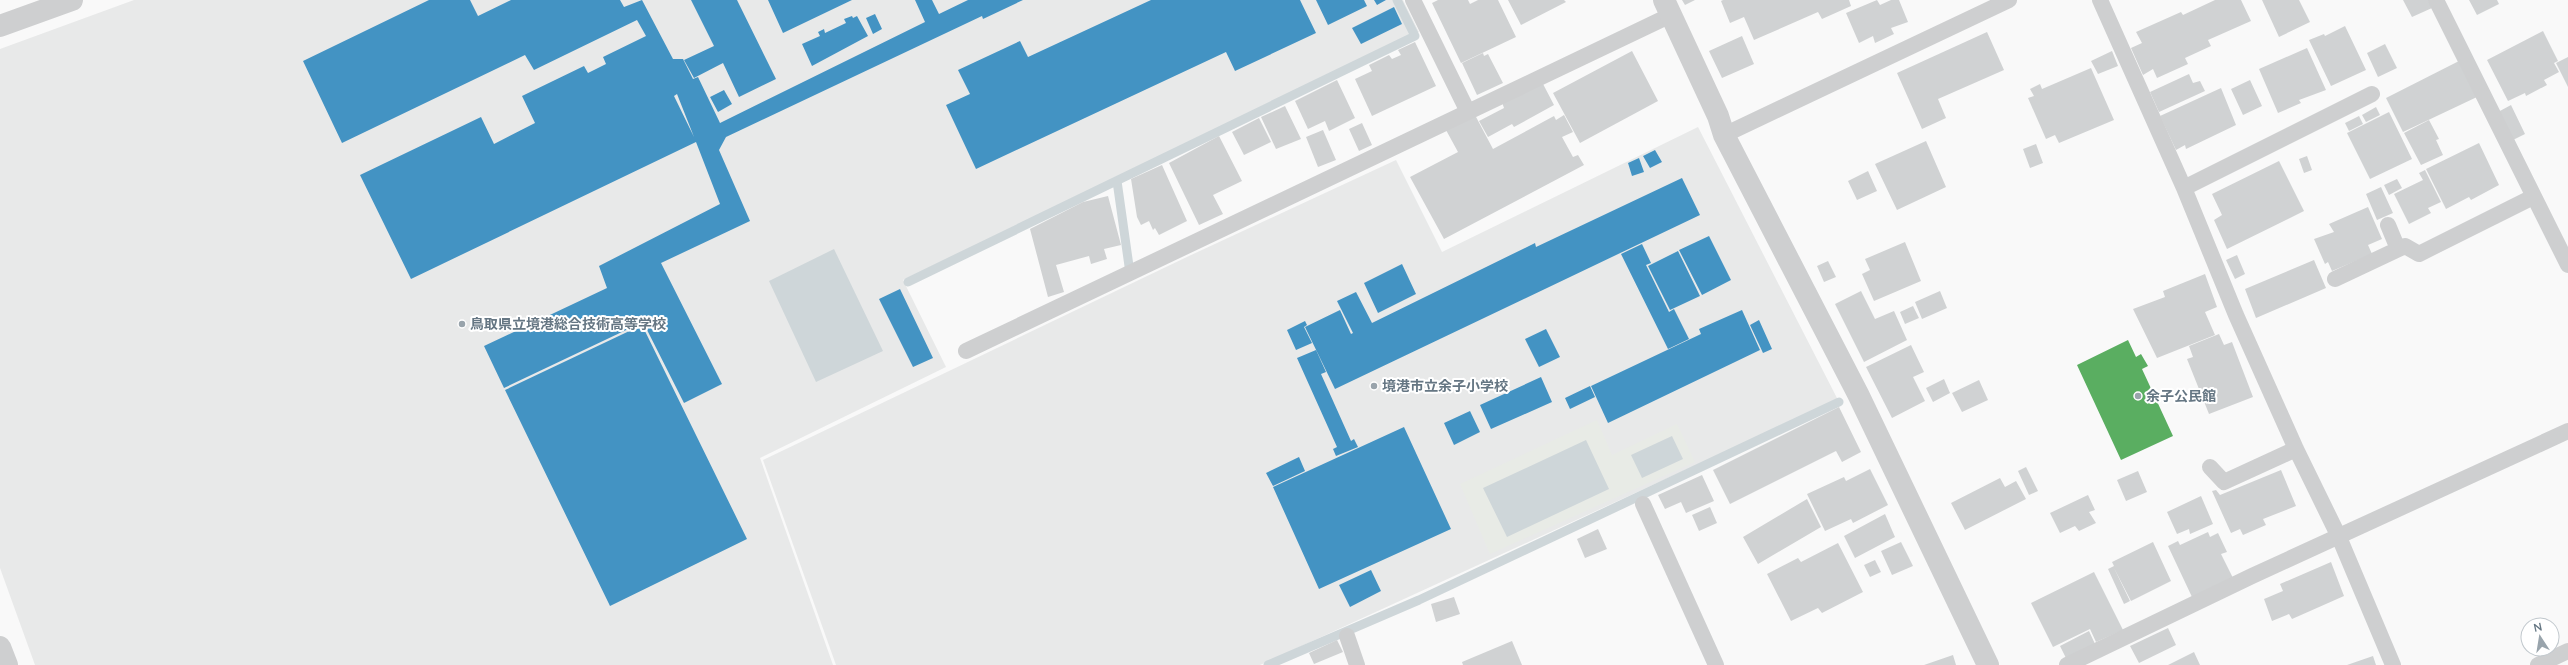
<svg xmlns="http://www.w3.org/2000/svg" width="2568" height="665" viewBox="0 0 2568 665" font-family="Lato,'Noto Sans JP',sans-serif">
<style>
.built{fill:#e8e9e9}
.green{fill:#e8ebe6}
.water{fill:#ced6d9}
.schools{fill:#4393c3;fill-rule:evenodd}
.public{fill:#5aae61}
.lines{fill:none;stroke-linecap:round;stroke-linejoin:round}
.stream{stroke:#ced6d9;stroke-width:9}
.building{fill:#d0d2d3}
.service{stroke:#cecfd0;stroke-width:16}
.minor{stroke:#cecfd0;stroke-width:22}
.tertiary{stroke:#cecfd0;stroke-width:22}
.poi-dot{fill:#99a4ac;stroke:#fff;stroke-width:1.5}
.labels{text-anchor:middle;stroke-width:4;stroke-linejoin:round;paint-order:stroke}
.poi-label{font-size:14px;font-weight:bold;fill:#657683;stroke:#fff;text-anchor:start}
</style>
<rect width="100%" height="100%" fill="#f9f9f9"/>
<path class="built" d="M134 0H1403L1419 32 903 280 946 367 760 458 833 665H35L0 568V49Z
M1698 127 1838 400 1260 665H836L763 460 1189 256 1396 160 1442 252Z"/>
<path class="green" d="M1597 420 1612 455 1677 424 1695 462 1490 554 1460 484Z"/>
<path class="water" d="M834 249 883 351 816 382 769 281Z
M1672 436 1683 459 1642 478 1631 455Z
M1586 440 1609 489 1507 537 1483 488Z"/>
<path class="schools" d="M429 0H470L478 16 511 0H620L624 7 642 0 673 59H683L693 79 698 77 720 123 925 22 915 0H932L939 14 968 0H1023L983 19 982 16 726 137 719 150 750 221 661 263 722 384 684 403 643 322 504 388 484 346 607 288 599 266 720 204 696 142 411 279 360 175 481 117 494 144 535 123 522 96 584 66 588 73 606 64 603 57 646 36 637 20 534 70 525 55 342 143 303 61ZM677 94 694 137 674 96Z
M691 0H737L776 79 739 97 723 63 694 78 684 60 714 46Z
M768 0H852L783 33Z
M1151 0H1300L1316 33 1235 71 1226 52 976 169 946 105 970 94 958 70 1020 41 1028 57Z
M1316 0H1364L1367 6 1328 25Z
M1374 0H1386L1377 5Z
M1394 7 1402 24 1361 44 1352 28Z
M875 14 882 29 873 34 866 18Z
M852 16 853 18 857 16 868 36 812 66 802 44 820 36 818 32 824 29 825 33 846 23 844 19Z
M724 90 732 104 718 112 710 97Z
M1655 150 1662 162 1650 168 1643 156Z
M1639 158 1644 172 1632 176 1628 163Z
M1682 178 1700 215 1335 389 1305 327 1340 310 1351 334 1353 333 1337 301 1356 292 1372 323 1535 243 1536 247Z
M1709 236 1731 280 1702 295 1679 250Z
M1642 244 1651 263 1646 265 1669 312 1674 309 1689 339 1668 349 1621 254Z
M1678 251 1700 296 1670 310 1648 266Z
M1402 264 1416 294 1378 313 1364 283Z
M900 289 933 358 913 367 879 299Z
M1742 310 1760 350 1608 423 1591 386 1701 334 1699 329Z
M1759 320 1772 349 1763 353 1750 325Z
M1305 321 1307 325 1304 327 1312 343 1296 350 1287 330Z
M642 325 747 539 610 606 505 390Z
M1546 329 1560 357 1539 367 1525 339Z
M1316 350 1326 372 1321 374 1351 441 1354 439 1358 447 1336 456 1333 449 1337 447 1297 358Z
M1541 377 1552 402 1491 429 1480 405Z
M1590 386 1595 397 1570 409 1565 398Z
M1470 411 1480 432 1454 445 1444 423Z
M1404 427 1451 529 1319 589 1273 487Z
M1299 457 1305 471 1273 486 1266 473Z
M1371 570 1381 591 1350 607 1339 585Z"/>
<path class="public" d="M2128 340 2136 357 2141 354 2148 366 2142 369 2173 436 2121 460 2077 365Z"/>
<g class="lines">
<path class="stream" d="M1117 181 1129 266
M908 282 1415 36 1397 0
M1268 665 1419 600 1839 402"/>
</g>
<path class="building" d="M1438 0H1468L1470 4 1478 0H1498L1516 37 1461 63 1432 3Z
M1508 0H1564L1566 2 1521 25Z
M1682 0H1695L1685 5Z
M1723 0H1849L1851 6 1822 19 1818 12 1754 40 1744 17 1730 23 1721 1Z
M1877 0 1880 5 1891 0H1899L1908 22 1891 28 1894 34 1875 43 1873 36 1859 43 1846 13Z
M2215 0H2241L2251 21 2208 40 2211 46 2185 58 2188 64 2157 78 2153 69 2143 75 2131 48 2142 43 2136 32 2181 12 2183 15Z
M2262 0H2299L2310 22 2279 37Z
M2403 0H2428L2432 8 2412 17Z
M2469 0H2497L2499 4 2477 15Z
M2345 26 2366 70 2331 86 2309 40 2324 34 2325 36Z
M2543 31 2558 61 2554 63 2559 72 2544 80 2547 85 2526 96 2525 93 2508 101 2487 60Z
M1987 32 2004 70 1938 99 1946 118 1922 129 1897 73Z
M1742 36 1754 64 1722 78 1709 51Z
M1415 42 1436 86 1372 116 1355 79 1372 71 1369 65 1389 55 1392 59 1401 55 1398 50Z
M2385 44 2397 68 2378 77 2367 53Z
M2307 48 2326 90 2299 100 2301 103 2278 113 2259 69Z
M1632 51 1658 101 1580 143 1553 93Z
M2112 51 2118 66 2098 74 2091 61Z
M1483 53 1484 56 1488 54 1503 83 1477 95 1462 63Z
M2568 57V87L2556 63Z
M2459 61 2477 97 2403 132 2386 98Z
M2091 68 2114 120 2059 143 2055 135 2046 139 2028 98 2034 96 2030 89 2040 84 2042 89Z
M2189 74 2193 83 2200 81 2205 91 2159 112 2150 92Z
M1337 80 1355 118 1329 131 1325 121 1308 129 1295 101Z
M2250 80 2262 106 2243 115 2231 89Z
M1542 82 1554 105 1514 127 1512 124 1488 137 1479 121 1504 108 1502 102Z
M2221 88 2236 125 2186 149 2185 145 2176 150 2160 116Z
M2511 105 2525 134 2513 140 2498 112Z
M1285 106 1301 139 1276 149 1261 117Z
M2376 107 2380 115 2366 122 2362 115Z
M2389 112 2412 159 2370 179 2347 133Z
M1475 115 1493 149 1554 116 1556 120 1564 115 1573 132 1562 137 1573 157 1578 155 1584 165 1444 239 1410 177 1458 152 1446 130Z
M2359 116 2363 124 2349 131 2345 123Z
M1259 118 1271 142 1244 155 1232 132Z
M2429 120 2439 139 2436 140 2443 155 2421 165 2404 133Z
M1362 123 1372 145 1359 151 1349 129Z
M1323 130 1336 160 1318 167 1306 137Z
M1219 136 1242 181 1213 195 1223 214 1199 225 1169 163Z
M1926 141 1946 187 1897 210 1875 164Z
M2479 143 2499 185 2471 200 2469 197 2446 209 2426 169Z
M2036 144 2043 163 2030 168 2023 149Z
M2307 156 2312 170 2304 173 2299 159Z
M2279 161 2304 211 2227 249 2214 220 2222 215 2212 194Z
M1162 165 1187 221 1159 235 1155 228 1153 230 1149 221 1141 225 1137 217 1131 179Z
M2425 170 2441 202 2428 208 2431 213 2409 224 2394 194 2423 180 2419 173Z
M1868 171 1877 191 1857 200 1848 181Z
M2397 179 2402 188 2389 195 2384 185Z
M2381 187 2393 213 2377 220 2366 194Z
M1108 196 1121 245 1104 249 1107 259 1091 264 1089 256 1056 265 1064 292 1048 297 1030 229 1083 202Z
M2368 207 2382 239 2368 245 2372 254 2332 271 2328 262 2325 264 2314 239 2334 232 2329 224Z
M1905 242 1921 281 1874 301 1862 274 1870 270 1865 259Z
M2237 255 2245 274 2235 279 2226 260Z
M2314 260 2326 288 2256 318 2245 289Z
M1828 261 1836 277 1824 282 1817 266Z
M2205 274 2217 307 2205 312 2215 335 2157 358 2133 309 2165 297 2163 291Z
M1861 291 1875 319 1894 311 1907 340 1864 362 1835 304Z
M1940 291 1947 308 1922 319 1915 302Z
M1913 306 1919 318 1905 324 1900 312Z
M2219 334 2224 345 2232 342 2253 397 2209 414 2187 359 2193 357 2189 346Z
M1911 345 1924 372 1913 377 1925 401 1892 418 1866 367Z
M1944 379 1950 393 1933 402 1926 388Z
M1979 380 1988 400 1962 412 1952 393Z
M1839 407 1861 452 1842 462 1836 451 1730 504 1713 470Z
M2026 467 2038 491 2029 495 2018 471Z
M1870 469 1888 505 1853 523 1851 519 1825 531 1807 494 1844 477 1846 481Z
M2281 470 2296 506 2263 519 2266 525 2243 535 2240 529 2231 533 2212 491 2216 490 2220 495Z
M2138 471 2147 492 2126 501 2117 480Z
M1702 475 1714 501 1686 513 1681 502 1665 509 1658 495Z
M2000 478 2005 487 2016 481 2026 499 1965 530 1951 503Z
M2088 495 2095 510 2089 512 2096 523 2079 531 2075 526 2060 533 2050 513Z
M2201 496 2213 524 2190 534 2189 529 2177 534 2167 512Z
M1807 499 1821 527 1758 564 1743 537Z
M1710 507 1717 523 1699 531 1692 515Z
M1885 514 1895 537 1855 558 1844 536Z
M1598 529 1607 549 1585 558 1577 539Z
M2208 532 2210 537 2218 533 2227 552 2221 554 2233 578 2192 597 2168 546 2178 541 2180 545Z
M1901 542 1913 566 1892 575 1881 551Z
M2153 542 2171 581 2131 601 2114 568 2130 601 2124 604 2108 569 2114 566 2112 562Z
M1838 543 1863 592 1822 613 1818 608 1791 621 1767 574 1798 558 1801 562Z
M1875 560 1881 572 1870 577 1864 565Z
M2331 562 2344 596 2292 619 2289 614 2272 621 2264 599 2283 591 2280 584Z
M2094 572 2123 630 2096 642 2090 629 2053 647 2031 603Z
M1454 597 1460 614 1436 622 1431 604Z
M2168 628 2176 645 2139 663 2130 646Z
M2089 631 2095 644 2066 658 2060 646Z
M1337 640 1343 652 1314 664 1309 653Z
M1512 641 1522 665H1463L1462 662Z
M2194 652 2200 665H2168Z
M1953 655 1956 665H1924Z
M2373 656 2376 665H2347Z"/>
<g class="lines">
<path class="service" d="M1413 0 1468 112 1671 15
M2100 0 2184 188 2236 315 2296 449 2339 537 2393 665
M2436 0 2568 265
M1724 135 2009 0
M2184 188 2372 94
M2388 225 2398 249
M2335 279 2405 246 2419 254 2533 197
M966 351 1468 112
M2210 467 2224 482 2296 449
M1643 504 1716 665
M1347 636 1357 665
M2067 665 2252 576 2568 431
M2538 665 2568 651"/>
<path class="minor" d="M0 26 72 0
M0 647 7 665"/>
<path class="tertiary" d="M1664 0 1718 116 1724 135 1858 394 1988 665"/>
</g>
<g class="poi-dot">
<circle cx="462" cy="324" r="4"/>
<circle cx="1374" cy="386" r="4"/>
<circle cx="2138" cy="396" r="4"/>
</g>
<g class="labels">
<g class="poi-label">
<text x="470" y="329">鳥取県立境港総合技術高等学校</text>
<text x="1382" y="391">境港市立余子小学校</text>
<text x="2146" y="401">余子公民館</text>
</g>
</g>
<g transform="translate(2540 637) rotate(348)"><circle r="19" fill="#ffffff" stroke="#c1c8cd"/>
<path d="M0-3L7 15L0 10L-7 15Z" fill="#99a4ac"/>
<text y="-6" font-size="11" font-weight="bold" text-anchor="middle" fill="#657683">N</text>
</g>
</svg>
